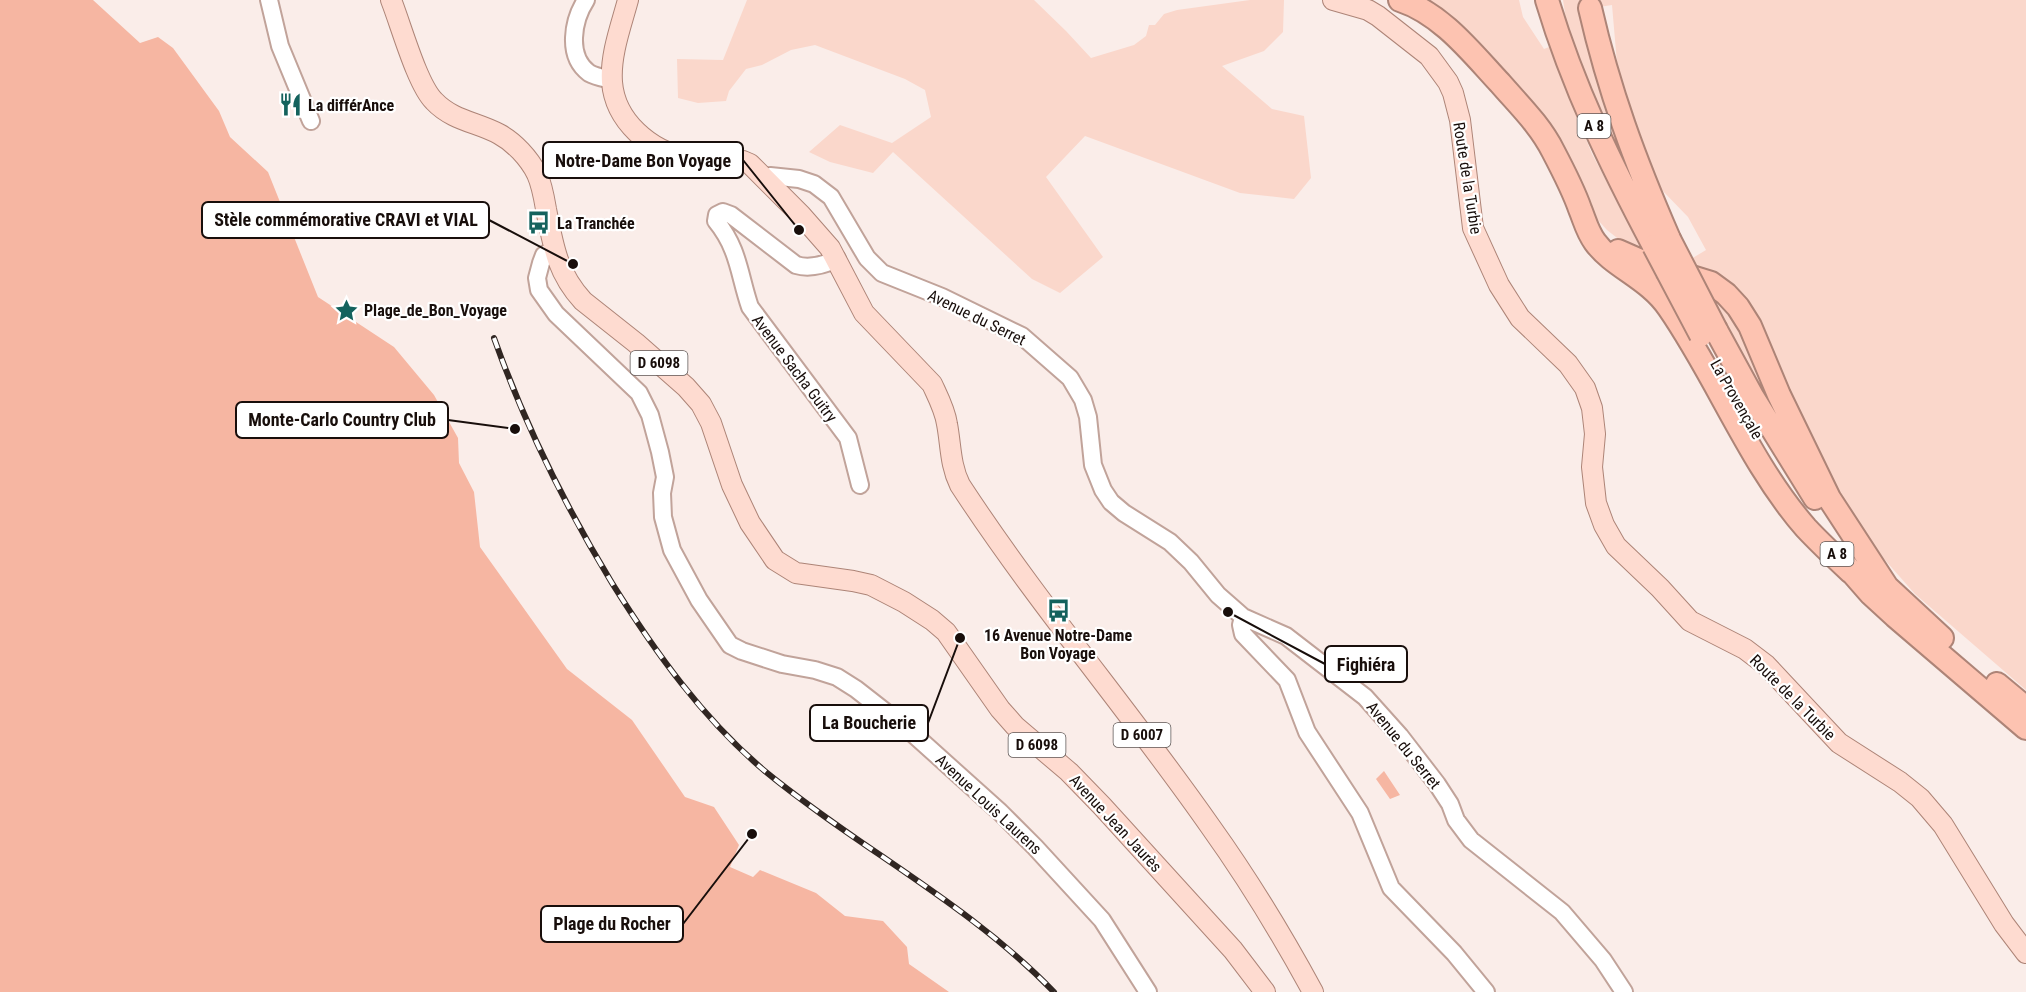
<svg xmlns="http://www.w3.org/2000/svg" width="2026" height="992" viewBox="0 0 2026 992" font-family="'Roboto Condensed',sans-serif">
<style>
.green{fill:#fad7cb}
.water{fill:#f6b6a2}
.lines{fill:none;stroke-linecap:round;stroke-linejoin:round}
.minor-casing{stroke:#c1a39a;stroke-width:20}
.major-casing{stroke:#ad8477;stroke-width:22}
.highway-casing{stroke:#ad8477;stroke-width:26}
.minor{stroke:#fff;stroke-width:16}
.major{stroke:#fedbd0;stroke-width:20}
.highway{stroke:#fdc3b1;stroke-width:22}
.rail-casing{stroke:#302622;stroke-width:6}
.rail{stroke:#fff;stroke-width:4;stroke-dasharray:11;stroke-linecap:butt}
.highway-bridge-casing{stroke:#ad8477;stroke-width:26;stroke-linecap:butt}
.highway-bridge{stroke:#fdc3b1;stroke-width:22}
.labels{text-anchor:middle;stroke-width:4.5;stroke-linejoin:round;paint-order:stroke}
.shield{fill:#fff;stroke:#5d5654;stroke-width:1.5}
.shield-label{font-size:15px;font-weight:bold;fill:#180e0b}
.poi-label{font-size:16px;font-weight:bold;fill:#180e0b;stroke:#fff;text-anchor:start}
.street-label{font-size:16px;fill:#180e0b;stroke:#fff}
.leader{fill:none;stroke:#180e0b;stroke-width:2}
.callout-dot{fill:#180e0b;stroke:#fff;stroke-width:2}
.callout{fill:#fff;stroke:#180e0b;stroke-width:2}
.callout-label{font-size:18px;text-anchor:middle;font-weight:bold;fill:#180e0b}
</style>
<rect width="100%" height="100%" fill="#faede9"/>
<path class="green" d="M747 0H1034L1066 31 1091 58 1134 45 1146 36 1149 25H1155L1164 14 1177 10 1250 0H1284L1283 32 1264 51 1222 66 1272 109 1304 116 1311 178 1294 199 1240 193 1085 136 1046 177 1103 257 1060 293 1032 279 893 152 873 173 830 162 809 152 840 125 892 143 931 117 925 90 905 79 815 45 791 50 762 65 746 69 729 91 726 101 698 103 678 98 677 59 723 60Z
M1417 0H1519L1523 17 1544 49 1549 47 1592 154 1645 251 1626 245 1607 230 1595 217 1564 148 1538 107Z
M1563 0H2026V690L1915 594 1854 525 1781 371 1753 307 1729 285 1698 271 1691 259 1706 250 1688 217 1659 187 1627 110 1617 63 1612 5 1580 10 1595 72 1648 212 1625 173 1569 38Z
M1705 286 1729 303 1793 442 1747 371Z"/>
<path class="water" d="M0 0H93L140 43 158 37 173 48 219 111 230 137 268 172 318 297 394 347 434 395 458 438 459 463 474 492 480 547 567 669 632 720 685 797 714 807 739 845 730 867 753 877 760 870 816 893 845 916 883 921 907 947 909 964 949 992H0Z
M1384 771 1400 795 1390 799 1376 779Z"/>
<g class="lines">
<defs>
<path id="minor" d="M269 0 280 46 311 121
M586 0C573 20 566 56 589 73 596 77 604 78 612 80
M766 179 770 176 799 179 814 184 831 197 867 258 882 273 942 297 1022 336 1070 378 1083 400 1088 417 1093 465 1103 490 1111 502 1124 513 1170 542 1191 562 1218 595 1234 609 1243 617 1286 636 1365 697 1400 736 1437 784 1450 804 1456 820 1471 840 1562 912 1603 960 1624 992
M554 249 544 255 541 263 537 278 539 290 556 314 639 393 650 415 660 452 665 477 662 493 663 517 672 550 699 600 730 645 742 651 782 664 815 670 837 677 856 689 911 732 1000 812 1035 847 1102 920 1148 992
M837 259C824 265 809 269 796 265L731 215 723 212 717 215 716 221C739 249 739 275 750 307L848 438 860 485
M1243 617 1241 625 1243 634 1287 680 1307 732 1360 813 1391 888 1454 953 1486 992"/>
<path id="major" d="M391 0C401 25 417 84 434 101 453 121 477 122 499 134 514 142 529 158 537 174 542 185 544 197 546 209 553 245 557 273 583 301L636 343 686 387 701 404 711 423 732 485 750 523 775 560 796 573 853 581 871 585 904 602 932 620 946 632 1000 709 1015 726 1069 772 1102 806 1233 950 1265 992
M628 0C621 26 610 55 612 82 615 121 650 151 687 158 705 161 725 160 743 161L750 164 801 215 830 248 864 313 932 384C938 397 945 410 947 424 951 445 950 465 960 485 1037 603 1129 710 1210 826 1248 879 1282 935 1313 992
M1333 0 1368 10 1378 16 1429 56 1448 82 1453 93 1460 120 1473 228 1499 285 1520 318 1568 364 1585 388 1592 408 1595 434 1592 467 1596 503 1604 525 1616 546 1660 588 1690 621 1745 649 1766 665 1839 743 1900 782 1920 798 1943 825 2004 924 2026 953"/>
<path id="highway" d="M1400 0C1442 14 1471 52 1500 83 1519 105 1540 125 1553 151 1563 170 1573 189 1580 209 1585 221 1587 231 1595 242 1613 267 1649 278 1669 308 1717 377 1750 464 1806 528 1820 543 1836 558 1851 572
M1547 0C1573 87 1612 167 1654 246
M1590 8C1609 91 1635 161 1669 239
M1618 251 1643 262 1711 283 1726 294 1738 307 1750 326 1779 395 1829 498 1887 587
M1716 330 1752 396 1815 498
M1843 562 1871 594 1895 616 2026 728
M1877 575 1887 587 1942 638
M1997 684 2026 708"/>
</defs>
<use href="#minor" class="minor-casing"/>
<use href="#major" class="major-casing"/>
<use href="#highway" class="highway-casing"/>
<use href="#minor" class="minor"/>
<use href="#major" class="major"/>
<use href="#highway" class="highway"/>
<defs>
<path id="rail" d="M494 338C525 425 564 504 612 583 655 652 703 719 766 772 860 849 969 904 1054 992"/>
</defs>
<use href="#rail" class="rail-casing"/>
<use href="#rail" class="rail"/>
<defs>
<path id="highway-bridge" d="M1669 239 1716 330
M1654 246 1701 335"/>
</defs>
<use href="#highway-bridge" class="highway-bridge-casing"/>
<use href="#highway-bridge" class="highway-bridge"/>
</g>
<defs>
<symbol id="restaurant-bare" viewBox="-9 -9 18 18"><path d="M-5-6h1v4h1v-4h1v4h1v-4h1v5L-1.5 .5V6h-2V.5L-5-1ZM5-6V6H3V1.5H1.5Q1.5-4 5-6Z" fill="#14625d" stroke="#fff" stroke-width="2.5" paint-order="stroke"/></symbol>
<symbol id="bus-bare" viewBox="-9 -9 18 18"><path d="M-5-6H5V4H4V6H2V4H-2V6H-4V4H-5ZM-3.5-4V0h7V-4ZM-3.5 1.2v1.5H-2V1.2ZM2 1.2v1.5H3.5V1.2Z" fill="#14625d" stroke="#fff" stroke-width="2.5" paint-order="stroke"/></symbol>
<symbol id="sight-bare" viewBox="-9 -9 18 18"><path d="M0-6L1.8-2.2L6-1.7L2.9 1.2L3.7 5.4L0 3.3L-3.7 5.4L-2.9 1.2L-6-1.7L-1.8-2.2Z" fill="#14625d" stroke="#fff" stroke-width="2.5" paint-order="stroke"/></symbol>
</defs>
<g fill-rule="evenodd">
<use href="#restaurant-bare" x="274" y="88" width="33" height="33"/>
<use href="#bus-bare" x="522" y="206" width="33" height="33"/>
<use href="#sight-bare" x="330" y="294" width="33" height="33"/>
<use href="#bus-bare" x="1042" y="594" width="33" height="33"/>
</g>
<g class="labels">
<g class="shield">
<rect x="1577.5" y="114" width="33" height="24" rx="4.5"/>
<rect x="630.5" y="351" width="57" height="24" rx="4.5"/>
<rect x="1820.5" y="542" width="33" height="24" rx="4.5"/>
<rect x="1113.5" y="723" width="57" height="24" rx="4.5"/>
<rect x="1008.5" y="733" width="57" height="24" rx="4.5"/>
</g>
<g class="shield-label">
<text x="1594" y="131">A 8</text>
<text x="659" y="368">D 6098</text>
<text x="1837" y="559">A 8</text>
<text x="1142" y="740">D 6007</text>
<text x="1037" y="750">D 6098</text>
</g>
<g class="poi-label">
<text x="308" y="111">La différAnce</text>
<text x="557" y="229">La Tranchée</text>
<text x="364" y="316">Plage_de_Bon_Voyage</text>
<text x="1058" y="641" text-anchor="middle">16 Avenue Notre-Dame<tspan x="1058" dy="18">Bon Voyage</tspan></text>
</g>
<g class="street-label">
<text transform="translate(1468 178) rotate(81)" y="6">Route de la Turbie</text>
<text transform="translate(977 317) rotate(26)" y="6">Avenue du Serret</text>
<text transform="translate(795 368) rotate(53)" y="6">Avenue Sacha Guitry</text>
<text transform="translate(1737 399) rotate(60)" y="6">La Provençale</text>
<text transform="translate(1793 697) rotate(45)" y="6">Route de la Turbie</text>
<text transform="translate(1404 745) rotate(51)" y="6">Avenue du Serret</text>
<text transform="translate(989 804) rotate(43)" y="6">Avenue Louis Laurens</text>
<text transform="translate(1116 823) rotate(47)" y="6">Avenue Jean Jaurès</text>
</g>
</g>
<path class="leader" d="M799 230L743 160M573 264L489 220M515 429L448 420M1228 612L1325 664M960 638L928 723M752 834L683 924"/>
<g class="callout-dot">
<circle cx="799" cy="230" r="6"/>
<circle cx="573" cy="264" r="6"/>
<circle cx="515" cy="429" r="6"/>
<circle cx="1228" cy="612" r="6"/>
<circle cx="960" cy="638" r="6"/>
<circle cx="752" cy="834" r="6"/>
</g>
<g class="callout">
<rect x="543" y="142" width="200" height="36" rx="6"/>
<rect x="202" y="202" width="287" height="36" rx="6"/>
<rect x="236" y="402" width="212" height="36" rx="6"/>
<rect x="1325" y="646" width="82" height="36" rx="6"/>
<rect x="810" y="705" width="118" height="36" rx="6"/>
<rect x="541" y="906" width="142" height="36" rx="6"/>
</g>
<g class="callout-label">
<text x="643" y="167">Notre-Dame Bon Voyage</text>
<text x="346" y="226">Stèle commémorative CRAVI et VIAL</text>
<text x="342" y="426">Monte-Carlo Country Club</text>
<text x="1366" y="671">Fighiéra</text>
<text x="869" y="729">La Boucherie</text>
<text x="612" y="930">Plage du Rocher</text>
</g>
</svg>
